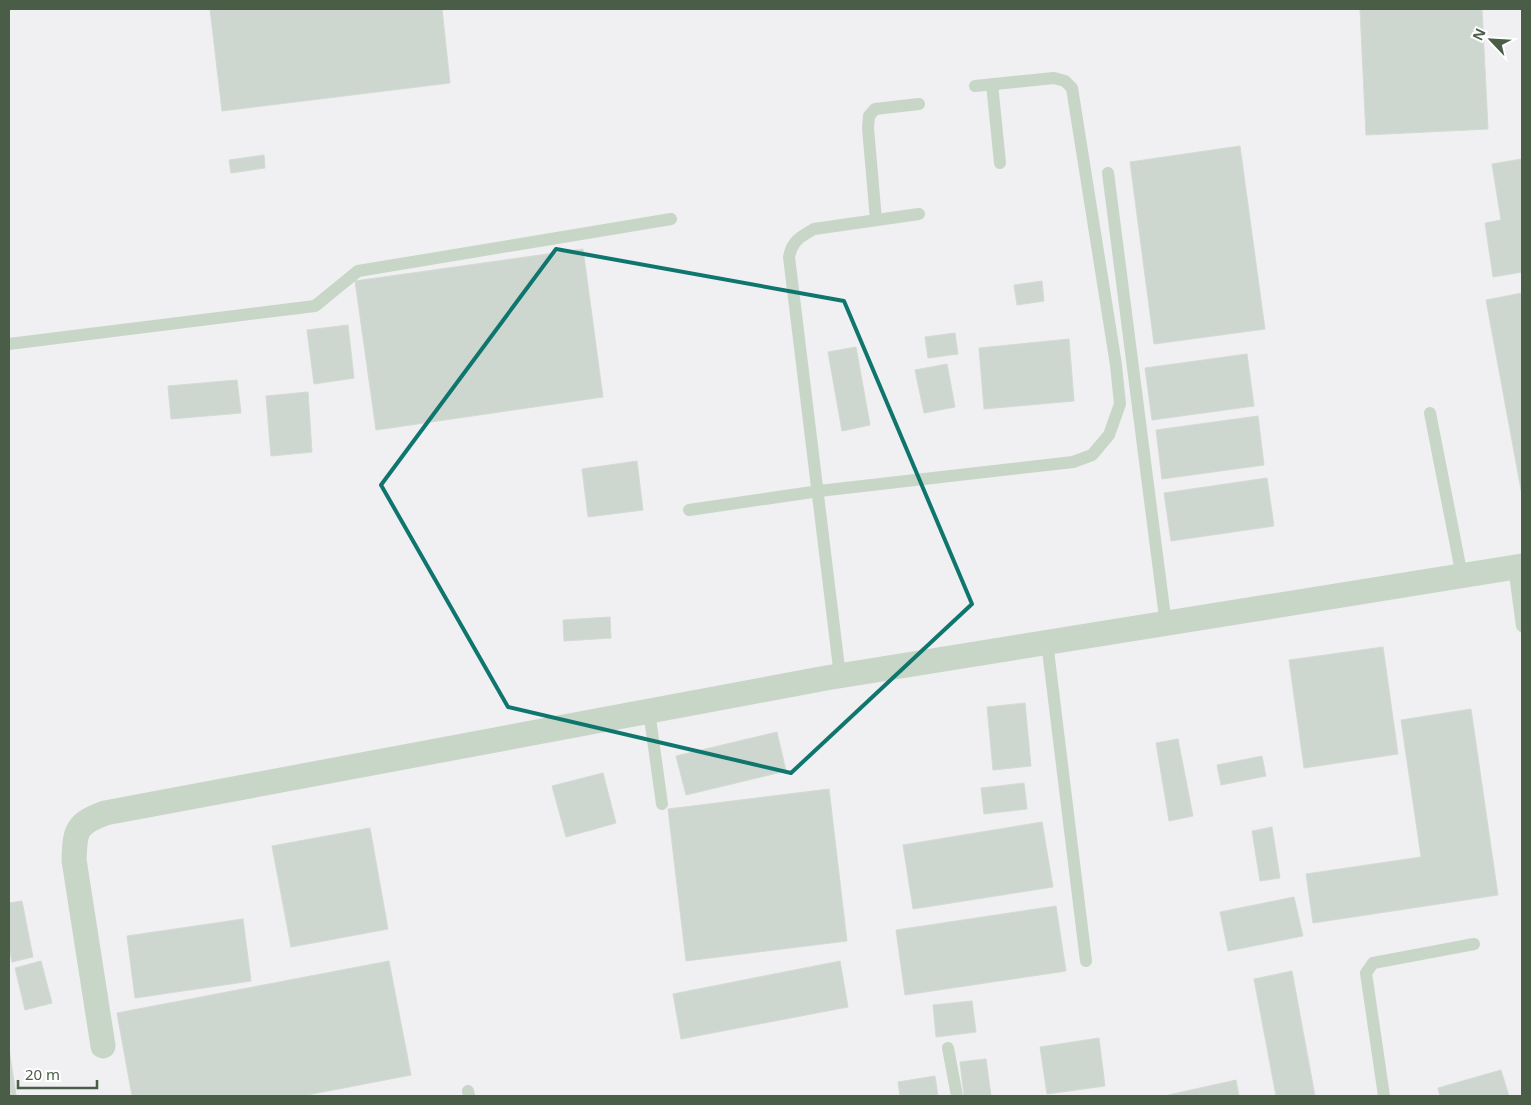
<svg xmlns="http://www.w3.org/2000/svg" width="1531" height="1105" viewBox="0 0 1531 1105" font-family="'Noto Sans',sans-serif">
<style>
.building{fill:#ced7cf;stroke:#d3dbd4}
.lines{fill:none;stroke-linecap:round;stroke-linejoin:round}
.service{stroke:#c7d6c6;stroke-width:12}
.minor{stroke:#c7d6c6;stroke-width:25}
.marked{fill:none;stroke:#0f766e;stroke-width:4;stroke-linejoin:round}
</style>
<rect width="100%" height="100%" fill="#f0eff2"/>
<path class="building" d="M210 9H442L450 83 222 111Z
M1360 9H1482L1488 129 1366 135Z
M1240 146 1265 329 1154 344 1130 162Z
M264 155 265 168 231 173 229 160Z
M1522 159V272L1493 277 1485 223 1501 220 1492 164Z
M583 249 603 397 376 430 355 281Z
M1042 281 1044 301 1017 305 1014 285Z
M1522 293V495L1486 300Z
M348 325 354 378 314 384 307 330Z
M955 333 958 354 928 358 925 337Z
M1069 339 1074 401 984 409 979 348Z
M856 347 870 425 842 431 828 352Z
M1247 354 1254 406 1152 420 1145 368Z
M947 364 955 407 924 413 915 370Z
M237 380 241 413 171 419 168 386Z
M308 392 312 452 271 456 266 396Z
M1258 416 1264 465 1162 479 1156 430Z
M637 461 643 510 588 517 582 469Z
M1267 478 1274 526 1171 541 1164 493Z
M610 617 611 638 564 641 563 620Z
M1383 647 1398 754 1304 768 1289 660Z
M1025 703 1031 766 993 770 987 707Z
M1471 709 1498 895 1313 923 1306 874 1421 857 1401 720Z
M777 732 786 771 686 795 676 756Z
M1178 739 1193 816 1169 821 1156 743Z
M1262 756 1266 776 1221 785 1217 765Z
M603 773 616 823 566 837 552 786Z
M1024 783 1027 809 984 814 981 788Z
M829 789 847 941 686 961 668 809Z
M1042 822 1053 887 913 909 903 845Z
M1272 827 1280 878 1260 881 1252 831Z
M370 828 388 929 291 947 272 846Z
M1294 897 1303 936 1228 951 1220 912Z
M22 901 33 957 12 962 9 947V903Z
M1056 906 1066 971 905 995 896 930Z
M243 919 251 981 135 998 127 936Z
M41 961 52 1003 25 1010 15 968Z
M389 961 411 1075 302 1096H132L117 1013Z
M840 961 848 1007 681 1039 673 994Z
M1292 971 1315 1096H1276L1254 979Z
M972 1001 976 1032 936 1037 933 1005Z
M1099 1038 1105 1086 1047 1094 1040 1047Z
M9 1049 16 1095 9 1096Z
M986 1059 991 1096H964L960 1062Z
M1501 1070 1509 1096H1440L1438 1088Z
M935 1076 938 1096H900L898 1082Z
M1236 1080 1239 1096H1164Z"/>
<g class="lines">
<path class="service" d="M992 84 1000 163
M1108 173 1166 625
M876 220 868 128 869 116 875 109 919 104
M9 344 315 306 358 271 671 219
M1430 413 1462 576
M689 510 819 491 1073 462 1092 455 1109 435 1120 404 1116 365 1072 88 1065 81 1054 78 975 86
M1514 567 1522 626
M1047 642 1086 961
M840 676 789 257C792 241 800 237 814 229L919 214
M649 711 662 804
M948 1048 957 1096
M468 1091 469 1096
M1384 1096 1366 973 1373 963 1474 944"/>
<path class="minor" d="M103 1046 74 860C75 830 76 824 105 813L826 678 1522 566"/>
</g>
<path class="marked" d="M556 249 844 301 972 604 791 773 508 707 381 485Z"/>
<rect width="1531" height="1105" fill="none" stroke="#495d47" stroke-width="20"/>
<g transform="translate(1491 40) rotate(295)" stroke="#ffffff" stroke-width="4" paint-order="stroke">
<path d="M0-4L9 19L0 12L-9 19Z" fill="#495d47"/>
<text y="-8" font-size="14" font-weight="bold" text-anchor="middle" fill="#495d47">N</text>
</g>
<path d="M18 1080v8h79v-8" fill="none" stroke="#495d47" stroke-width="2.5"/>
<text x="25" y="1080" font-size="15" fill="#495d47" stroke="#ffffff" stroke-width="4" paint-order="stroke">20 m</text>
</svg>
